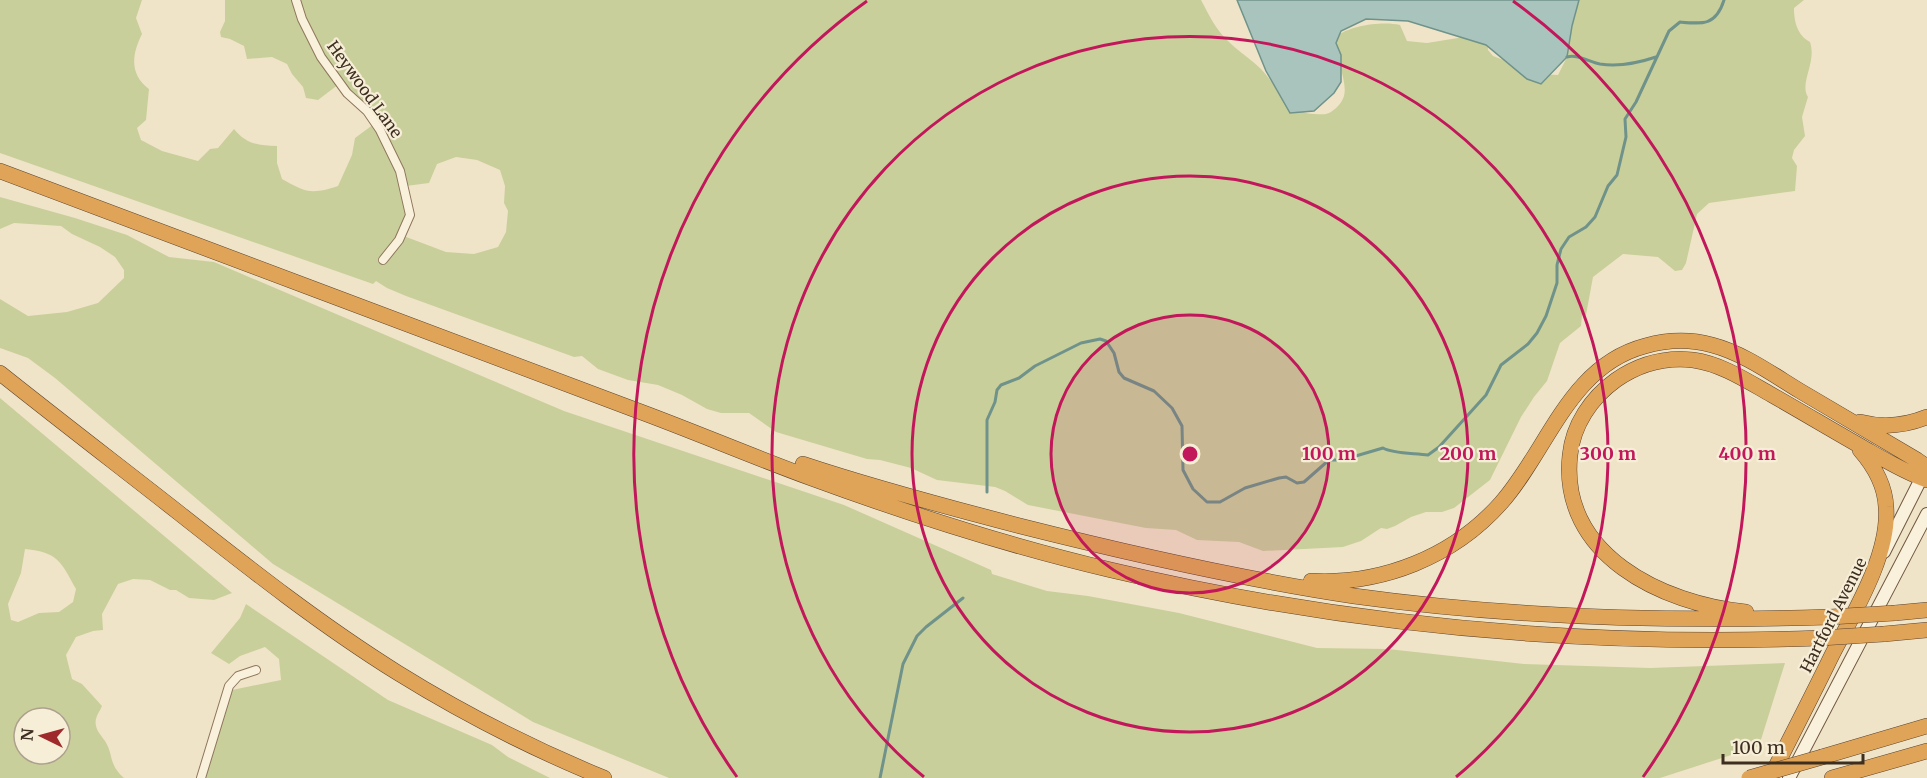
<svg xmlns="http://www.w3.org/2000/svg" width="1927" height="778" viewBox="0 0 1927 778" font-family="Merriweather,serif">
<style>
.green{fill:#c9cf9b;fill-rule:evenodd}
.water{fill:#a9c4bc;stroke:#6f938a;stroke-width:1.5}
.lines{fill:none;stroke-linecap:round;stroke-linejoin:round}
.stream{stroke:#6f938a;stroke-width:3}
.street-casing{stroke:#8d765c;stroke-width:10}
.secondary-casing{stroke:#6f573f;stroke-width:14}
.highway-casing{stroke:#5b4430;stroke-width:16}
.street{stroke:#faf1dc;stroke-width:8}
.secondary{stroke:#faf1dc;stroke-width:12}
.highway{stroke:#e0a458;stroke-width:15}
.highway-bridge-casing{stroke:#5b4430;stroke-width:16;stroke-linecap:butt}
.highway-bridge{stroke:#e0a458;stroke-width:15}
.ring{fill:none;stroke:#c2185b;stroke-width:3}
.labels{text-anchor:middle;stroke-width:4.5;stroke-linejoin:round;paint-order:stroke}
.street-label{font-size:16px;fill:#3d2e20;stroke:#f7eed8}
.centre{fill:#c2185b;stroke:#f7eed8;stroke-width:3}
.ring-label{font-size:18px;text-anchor:middle;font-weight:bold;fill:#c2185b;stroke:#f7eed8;stroke-width:4.5;stroke-linejoin:round;paint-order:stroke}
</style>
<rect width="100%" height="100%" fill="#f0e4c8"/>
<path class="green" d="M0 0H142L136 18 142 34C132 54 129 74 149 89L146 120 137 128 141 140 162 151 198 161 210 149 218 148 234 129C246 144 259 146 277 146V163L282 179C305 192 311 195 338 186L352 155 355 138 374 124 339 84 318 100 306 98 303 87 292 74 287 64 272 57 247 59 244 46 230 39 221 37 220 32 225 21V0H1201C1209 15 1216 30 1229 42 1239 52 1251 59 1261 69 1277 86 1288 114 1315 114 1320 114 1325 115 1329 113 1335 110 1342 103 1344 96 1348 81 1334 55 1336 37 1349 25 1384 21 1400 25L1407 41 1427 43 1464 37H1487L1488 50 1493 56 1540 74 1558 75 1567 57 1572 26 1579 0H1804L1794 8C1794 21 1797 35 1810 42 1817 63 1799 83 1808 97L1802 117 1805 136 1794 150 1792 158 1797 166 1795 191 1709 203 1697 214 1686 263 1682 270 1675 271 1658 257 1623 254 1593 277 1586 315H1582L1581 326 1560 343 1547 381 1534 397 1521 417 1490 480 1454 508 1442 512H1426L1411 517 1395 526 1387 529 1381 528 1361 541 1343 547 1263 551 1239 542 1197 540 1176 530 1146 528 1028 505 1005 491 995 487 937 480 911 468 880 460 867 459 776 432 749 413H721L707 409 682 395 658 385 628 380 598 369 582 356 574 357 406 296 387 288 376 281 373 284 0 153ZM456 157 477 160 500 170 505 186 504 203 508 211 506 232 498 247 474 254 446 252 401 235 409 213 406 186 429 183 437 164Z
M0 197 75 218 127 235 169 257 214 262 564 411 844 505 991 570 992 574 1047 591 1088 596 1179 613 1317 648 1388 649 1524 664 1650 668 1785 663 1759 746 1660 778H669L533 722 273 564 55 378 28 358 0 348V299L28 316 67 312 98 303 124 278V270L115 257 100 247 72 234 61 226 14 223 0 229Z
M0 398 232 593 214 600 189 598 176 590H170L150 580 133 579 118 584 102 614 103 630 93 631 76 637 66 655 72 679 82 684 102 706C100 711 97 714 96 719 94 728 100 734 105 741 114 755 108 764 124 778H0ZM25 549C58 552 61 562 76 589L73 602 59 612 39 613 18 622 11 620 8 604 21 573ZM24 718H60V754H24Z
M246 604 388 700 492 745 508 757 550 778H200L232 690 281 680 279 659 265 647 240 656 229 664 211 653 240 618Z"/>
<path class="water" d="M1237 0H1579L1572 26 1567 57 1541 84 1527 79 1486 45 1408 21 1366 19 1341 31 1336 43 1341 55V82L1334 93 1314 111 1290 113 1266 71Z"/>
<g class="lines">
<path class="stream" d="M1567 57C1578 54 1589 62 1600 64 1619 67 1638 63 1656 57
M987 492V420L995 402 997 390 1001 385 1019 378 1035 366 1081 343 1100 339 1106 341 1114 353 1119 372 1124 378 1154 391 1172 408 1182 426 1183 470 1193 489 1207 502H1220L1245 488 1279 478 1286 477 1297 483 1304 482 1329 460H1342L1383 448C1393 454 1415 453 1428 455L1439 447 1486 395 1501 365 1528 344 1537 333 1546 316 1557 283V265L1561 249 1569 237 1586 227 1595 217 1608 186 1617 175 1626 137 1625 119 1636 102 1669 31 1680 22C1702 24 1716 26 1724 0
M880 778 903 664 917 636 926 627 963 598"/>
<defs>
<path id="street" d="M296 0 302 19 321 57 347 93 367 111 380 130 400 171 410 215 399 240 383 260
M201 778 229 686 238 676 256 670"/>
<path id="secondary" d="M1884 552 1925 471
M1789 778 1927 514"/>
<path id="highway" d="M0 171C211 250 422 330 633 409 693 431 751 456 811 478 909 514 1009 546 1111 570 1343 625 1581 647 1820 638
M0 373C59 420 119 466 179 513 250 569 321 625 398 673 464 714 533 749 604 778
M1860 422C1883 428 1905 426 1927 417
M803 464C875 488 947 507 1020 526 1131 554 1241 579 1354 596 1512 618 1671 622 1830 617
M1311 581C1382 585 1453 557 1501 503 1548 450 1569 366 1645 346 1666 340 1690 339 1712 345 1743 353 1772 374 1800 391 1839 414 1878 437 1917 460L1927 467
M1746 612C1663 604 1559 555 1570 455 1573 425 1591 398 1616 380 1639 364 1666 357 1693 360 1722 364 1747 381 1772 395 1802 412 1832 430 1862 447 1883 459 1904 472 1927 480
M1895 613 1927 610
M1884 634 1927 630
M1822 757 1927 726
M1770 778C1791 737 1812 696 1832 655 1853 614 1890 555 1886 507 1885 484 1874 466 1860 450
M1832 778 1927 751"/>
</defs>
<use href="#street" class="street-casing"/>
<use href="#secondary" class="secondary-casing"/>
<use href="#highway" class="highway-casing"/>
<use href="#street" class="street"/>
<use href="#secondary" class="secondary"/>
<use href="#highway" class="highway"/>
<defs>
<path id="highway-bridge" d="M1830 617 1895 613
M1820 638 1884 634
M1749 778 1822 757"/>
</defs>
<use href="#highway-bridge" class="highway-bridge-casing"/>
<use href="#highway-bridge" class="highway-bridge"/>
</g>
<circle cx="1190" cy="454" r="139" fill="#c2185b" fill-opacity=".12"/>
<g class="ring">
<circle cx="1190" cy="454" r="139"/>
<circle cx="1190" cy="454" r="278"/>
<path d="M924 777A418 418 0 1 1 1456 777"/>
<path d="M737 777A557 557 0 0 1 867 1M1513 1A557 557 0 0 1 1643 777"/>
</g>
<g class="labels">
<g class="street-label">
<text transform="translate(365 89) rotate(54)" y="6">Heywood Lane</text>
<text transform="translate(1833 615) rotate(-63)" y="6">Hartford Avenue</text>
</g>
</g>
<circle cx="1190" cy="454" r="9" class="centre"/>
<g class="ring-label">
<text x="1329" y="460">100 m</text>
<text x="1468" y="460">200 m</text>
<text x="1608" y="460">300 m</text>
<text x="1747" y="460">400 m</text>
</g>
<g transform="translate(42 736) rotate(275)"><circle r="28" fill="#f7eed8" stroke="#ada18e" stroke-width="1.5"/>
<path d="M0-4.5L10 22L0 15L-10 22Z" fill="#9e2a2b"/>
<text y="-9" font-size="16" font-weight="bold" text-anchor="middle" fill="#3d2e20">N</text>
</g>
<path d="M1723 754v9h140v-9" fill="none" stroke="#3d2e20" stroke-width="3"/>
<text x="1732" y="754" font-size="18" fill="#3d2e20" stroke="#f7eed8" stroke-width="4.5" paint-order="stroke">100 m</text>
</svg>
